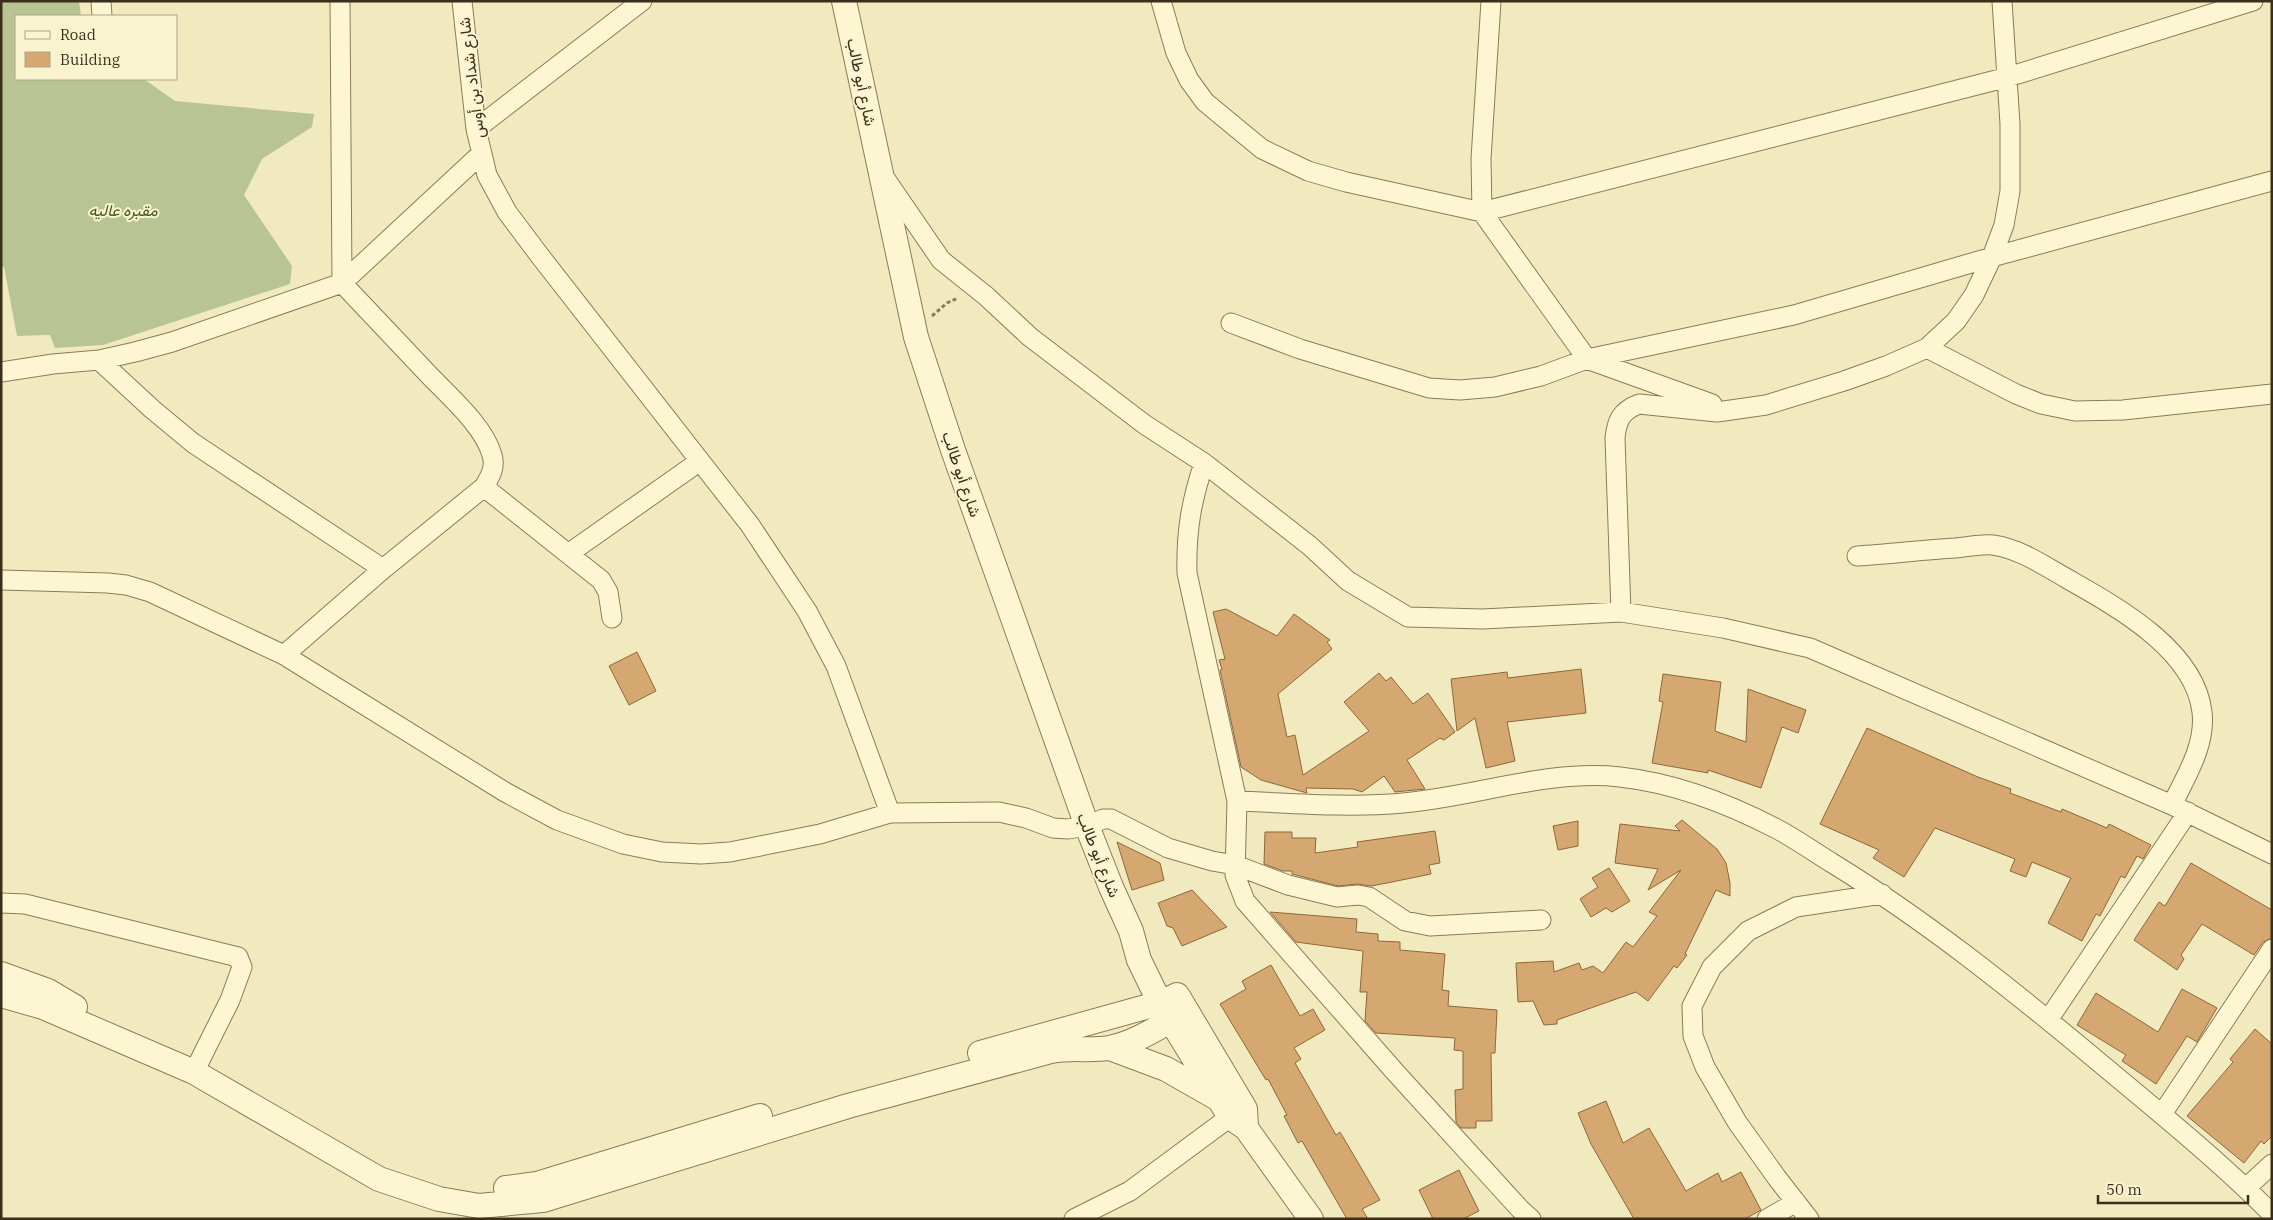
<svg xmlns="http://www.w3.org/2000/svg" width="2273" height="1220" viewBox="0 0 2273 1220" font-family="'IBM Plex Serif',Vazirmatn,serif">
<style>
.cemetery{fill:#b8c592}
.building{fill:#d5a871;stroke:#8f6738}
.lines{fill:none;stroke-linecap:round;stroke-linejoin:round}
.minor-casing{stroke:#8d7b55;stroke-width:21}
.tertiary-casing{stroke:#8d7b55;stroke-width:26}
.path{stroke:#8d7b55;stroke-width:3;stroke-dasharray:4 2.5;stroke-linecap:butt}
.minor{stroke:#fcf6d3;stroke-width:19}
.tertiary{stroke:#fcf6d3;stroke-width:24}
.labels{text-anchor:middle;stroke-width:4;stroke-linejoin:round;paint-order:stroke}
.street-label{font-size:16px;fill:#3b2f1b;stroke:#f9f3d0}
.park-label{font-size:16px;font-style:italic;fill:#435a20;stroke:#f9f3d0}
</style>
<rect width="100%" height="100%" fill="#f2eabf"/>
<path class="cemetery" d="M1 1H79L81 16H16V79H144L175 101 314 114 312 127 262 159 244 195 292 266 290 284 103 345 55 348 50 335 17 336 4 267 1 266Z"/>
<path class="building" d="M1226 609 1277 636 1294 614 1330 640 1327 642 1332 649 1278 694 1287 737 1295 735 1303 775 1369 731 1344 702 1379 673 1386 681 1391 677 1413 704 1428 693 1455 732 1444 740 1440 738 1407 760 1425 789 1395 792 1384 776 1362 792 1353 789 1306 788 1307 793 1261 780 1241 767 1220 670 1222 669 1219 660 1225 659 1213 612Z
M637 652 656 691 629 705 609 666Z
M1581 669 1586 713 1507 722 1515 761 1486 768 1475 718 1457 731 1451 679 1507 672 1508 678Z
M1663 674 1721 682 1715 731 1746 742 1748 689 1806 710 1798 733 1782 727 1761 788 1708 770V773L1652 763 1663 702 1659 701Z
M1867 728 1978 777 2011 789 2010 793 2061 812 2062 809 2107 828 2109 824 2151 845 2143 859 2137 856 2125 878 2121 876 2100 916 2096 914 2082 941 2048 923 2071 878 2032 862 2026 877 2010 871 2015 859 1935 828 1904 877 1873 858 1879 850 1820 824Z
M1682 820 1717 849 1726 863 1730 883V896L1716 890 1685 954 1687 955 1677 968 1674 966 1648 1001 1636 992 1557 1020V1024L1544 1025 1533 1001 1518 1002 1516 963 1553 961 1554 972 1579 963 1582 970 1593 966 1603 973 1626 942 1633 947 1657 916 1649 912 1681 870 1648 890 1658 869 1615 863 1620 824 1680 831 1675 826Z
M1578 821V846L1558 850 1553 826Z
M1435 831 1440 863 1429 865 1431 874 1387 883 1371 886 1357 884 1338 886 1292 874V871H1283L1264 864 1265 832H1292V838H1316L1315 853 1358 847 1357 842Z
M1117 842 1160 863 1164 880 1132 890Z
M2191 863 2272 910V938L2263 942 2254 955 2202 924 2181 955 2184 959 2177 970 2134 940 2159 902 2165 906Z
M1609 868 1630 901 1612 912 1606 908 1591 917 1580 899 1598 887 1592 878Z
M1192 890 1227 927 1182 946 1173 928 1167 926 1158 903Z
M1270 912 1357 919 1356 932 1378 934V941L1400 942V950L1445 954 1442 990 1449 991 1448 1006 1497 1010 1495 1053H1491L1492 1121H1476V1128H1461L1456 1122 1455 1090 1463 1089V1051L1454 1050 1455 1038 1376 1033 1365 1021 1367 992H1360L1363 951 1296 942Z
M1271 965 1300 1016 1313 1009 1325 1030 1294 1048 1301 1059 1295 1063 1336 1135 1340 1132 1380 1200 1362 1209 1368 1219H1347L1302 1141 1298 1143 1284 1116 1287 1115 1268 1079 1266 1080 1220 1004 1246 989 1242 981Z
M2182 989 2217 1008 2197 1042 2187 1036 2156 1084 2122 1061 2126 1055 2077 1025 2096 993 2158 1032Z
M2255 1029 2272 1044V1136L2264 1144 2261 1141 2244 1163 2187 1116 2233 1062 2230 1059Z
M1606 1101 1623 1143 1649 1128 1686 1191 1718 1173 1722 1182 1741 1172 1761 1210 1745 1219H1634L1591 1144 1578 1113Z
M1459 1170 1479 1211 1463 1219H1433L1419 1190Z"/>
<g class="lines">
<defs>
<path id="minor" d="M101 1 102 16
M462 1 476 129 487 175 507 212 540 256 750 525 807 611 836 666 890 813
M1161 1 1176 53 1189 80 1205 102 1262 149 1308 171 1346 182 1482 212 2008 77 2253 1
M1491 1 1481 159 1482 212 1587 359 1712 404
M476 129 642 1
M884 177 941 260 986 296 1030 337 1144 424 1204 463 1310 546 1348 581 1408 617 1483 619 1621 612 1723 628 1810 648 2172 805 2272 854
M1231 323 1300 349 1429 388 1460 390 1495 387 1541 376 1587 359 1794 315 1992 257 2272 181
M1927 348 2016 394 2041 404 2075 411 2123 410 2272 394
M99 360 152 409 193 443 383 569
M1 372 53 364 99 360 135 352 172 342 342 283 481 154
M1204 463C1191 502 1186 532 1187 573L1237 801 1235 875 1245 901 1396 1073 1520 1209 1531 1219
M484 487 601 580 608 592 612 618
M568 554 700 461
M1857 556C1890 554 1922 550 1955 548 1967 547 1981 544 1993 545 2020 549 2043 565 2066 578 2115 606 2195 649 2202 712 2206 745 2186 776 2172 805
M1 580 108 583 126 585 150 592 284 655 505 792 557 820 623 844 662 852 701 854 730 852 820 834 890 813 999 812 1026 818 1053 828 1068 829 1087 826 1103 819H1111L1168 848 1212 861 1235 865 1288 885 1337 897 1358 895 1369 897 1405 921 1430 926 1541 920
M1621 612 1615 438C1617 420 1621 411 1639 404L1717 412 1766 405 1844 381 1886 366 1927 348 1956 321 1974 295 1992 257 2004 225 2010 191V124L2002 1
M284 655 383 569 484 487C490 477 496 467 492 455 484 426 449 396 429 375 400 344 371 314 342 283L340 1
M1237 801C1292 803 1348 808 1403 803 1475 797 1547 769 1620 777 1674 783 1729 804 1777 829 1796 839 1814 852 1832 863 1925 920 2010 988 2094 1058 2154 1108 2216 1158 2272 1214
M1 903 25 904 238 957 242 967 230 1000 194 1072
M2048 1020 2188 812
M2162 1114 2272 949
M2246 1188 2272 1164
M1074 1219 1130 1191 1230 1117
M1767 1219 1796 1202
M1809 1219 1777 1178 1737 1122 1705 1067 1693 1036 1692 1006 1712 967 1748 931 1796 907 1882 894"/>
<path id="tertiary" d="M844 1 916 337 953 450 1087 826 1111 887 1131 931 1139 960 1160 1003 1230 1117 1246 1128 1311 1219
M1 974 48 991 75 1007
M1 995 43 1007 194 1072 379 1179 439 1199 479 1206 543 1200 848 1106 1051 1051C1070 1047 1090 1051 1109 1048 1137 1043 1162 1024 1187 1012
M1179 998 1245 1109 1246 1128
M1110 1048 1166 1069 1217 1098
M980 1053 1160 1003 1177 995
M506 1188 537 1184 760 1116"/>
</defs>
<use href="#minor" class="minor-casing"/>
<use href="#tertiary" class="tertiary-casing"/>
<path class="path" d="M932 316 947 303 958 298"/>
<use href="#minor" class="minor"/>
<use href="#tertiary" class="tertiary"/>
</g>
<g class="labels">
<g class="street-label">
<text transform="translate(471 78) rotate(-97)" y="6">شارع شداد بن أوس</text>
<text transform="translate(862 82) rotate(78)" y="6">شارع أبو طالب</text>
<text transform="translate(962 474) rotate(71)" y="6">شارع أبو طالب</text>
<text transform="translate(1099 855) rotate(68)" y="6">شارع أبو طالب</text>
</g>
<g class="park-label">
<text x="123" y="216">مقبره عاليه</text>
</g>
</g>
<rect width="2273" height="1220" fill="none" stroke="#3b2f1b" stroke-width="5"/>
<rect x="15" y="15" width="162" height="65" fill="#f9f3d0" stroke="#ada588"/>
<rect x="25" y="31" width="25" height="8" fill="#fcf6d3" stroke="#ada588"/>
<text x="60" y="40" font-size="15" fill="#3b2f1b">Road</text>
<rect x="25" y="52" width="25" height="15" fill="#d5a871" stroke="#ada588"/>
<text x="60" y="65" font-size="15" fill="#3b2f1b">Building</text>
<path d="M2098 1195v8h150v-8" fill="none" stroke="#3b2f1b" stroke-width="2.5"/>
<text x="2106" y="1195" font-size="15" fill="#3b2f1b" stroke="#f9f3d0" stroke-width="4" paint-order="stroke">50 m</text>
</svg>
